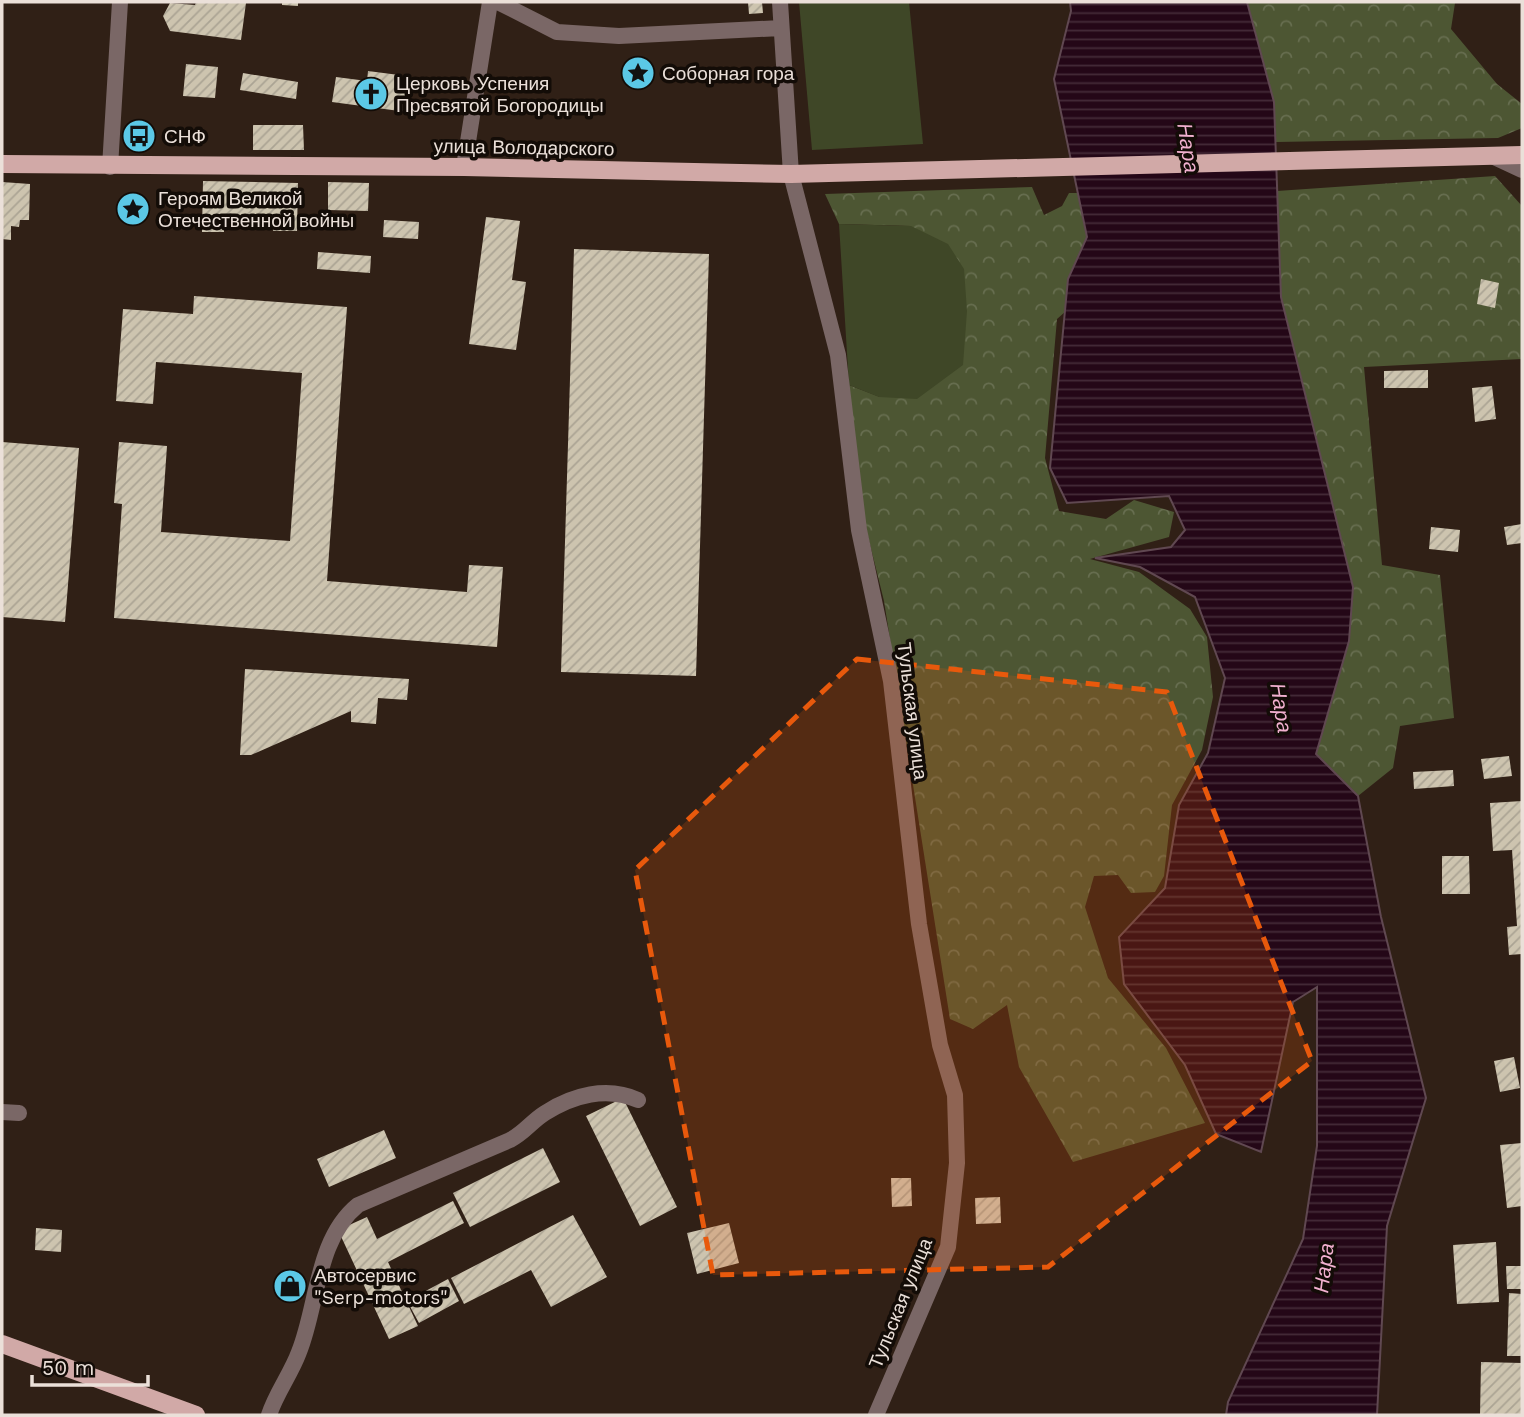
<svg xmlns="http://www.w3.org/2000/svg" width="1524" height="1417" viewBox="0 0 1524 1417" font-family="'Work Sans',sans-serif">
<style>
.forest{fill:url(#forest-crowns)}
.park{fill:#3f4727}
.water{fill:url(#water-rules);stroke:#604851;stroke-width:2}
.building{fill:url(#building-hatch)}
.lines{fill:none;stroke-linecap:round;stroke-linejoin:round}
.minor{stroke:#7a6766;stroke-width:16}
.major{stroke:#d1a9a7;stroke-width:18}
.marked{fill:#e8590c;fill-opacity:0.2;stroke:#e8590c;stroke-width:5;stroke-dasharray:14 9;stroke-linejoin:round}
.labels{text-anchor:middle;stroke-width:7;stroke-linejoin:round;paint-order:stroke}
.poi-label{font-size:19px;fill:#ebe0d9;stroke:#130c07;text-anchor:start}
.street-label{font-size:19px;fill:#ebe0d9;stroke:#130c07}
.water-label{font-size:21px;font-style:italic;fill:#f1b0cf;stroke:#130c07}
</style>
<defs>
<pattern id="forest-crowns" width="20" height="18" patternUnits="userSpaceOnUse" patternTransform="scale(1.75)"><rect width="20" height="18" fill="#4d5633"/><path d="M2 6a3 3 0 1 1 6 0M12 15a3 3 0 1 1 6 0" fill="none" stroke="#676e50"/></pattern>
<pattern id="water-rules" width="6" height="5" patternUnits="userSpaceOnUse" patternTransform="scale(1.75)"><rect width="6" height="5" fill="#240717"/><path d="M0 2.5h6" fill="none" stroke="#442b38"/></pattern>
<pattern id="building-hatch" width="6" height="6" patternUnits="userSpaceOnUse" patternTransform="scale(1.75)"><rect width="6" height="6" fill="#cdc4af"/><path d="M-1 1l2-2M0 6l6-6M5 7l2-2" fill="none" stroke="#aba494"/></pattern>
</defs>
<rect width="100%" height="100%" fill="#302016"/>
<path class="forest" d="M1247 2 1455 3 1451 29 1497 84 1522 104V128L1498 138 1276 142 1274 102Z
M1495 176 1522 206V359L1364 367 1382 565 1440 575 1454 718 1400 726 1393 768 1358 796 1316 754 1349 641 1353 587 1281 297 1277 191Z
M1032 187 1044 215 1062 206 1069 193H1113L1092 288 1057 319 1045 458 1059 511 1106 519 1134 500 1174 512 1169 537 1090 559 1139 572 1190 609 1207 637 1213 697 1202 750 1172 805 1164 876 1155 892 1131 893 1118 875 1094 876 1085 907 1108 978 1166 1048 1205 1123 1073 1162 1019 1067 1007 1005 973 1029 950 1019 884 601 861 508 849 385 880 397 911 226 839 224 825 194Z"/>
<path class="park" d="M799 2H909L923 144 812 150Z
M839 224 911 226 948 244 964 269 967 311 963 365 917 399 879 397 849 385Z"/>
<path class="water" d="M1070 2H1247L1274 102 1281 297 1353 587 1349 641 1316 754 1358 796 1381 917 1426 1098 1387 1226 1377 1415H1226L1228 1402 1303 1239 1317 1146V987L1293 1002 1261 1152 1216 1134 1185 1065 1124 984 1119 937 1165 888 1179 805 1208 753 1225 678 1195 597 1140 567 1095 558 1171 547 1185 530 1169 496 1067 503 1050 468 1068 279 1087 237 1054 79 1071 11Z"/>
<path class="building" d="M196 2 246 3 241 40 170 31 163 16 170 3 195 5Z
M282 2H298V6L282 5Z
M748 2H762L763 13 749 14Z
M186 64 218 67 215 98 183 96Z
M368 71 399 75 397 85 410 87 407 112 332 102 336 77 367 81Z
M243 73 298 82 296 99 240 90Z
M253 125H303L304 150H253Z
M203 181 298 183 297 231H273L274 218 224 217V232H202Z
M2 182 30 184 29 220H20L19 227 11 226V240L2 239Z
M328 182 369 183 368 211 328 210Z
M486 217 520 221 512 280 526 282 516 350 469 344Z
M384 220 419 222 418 239 383 237Z
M574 249 709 254 696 676 561 672Z
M318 252 371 256 370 273 317 269Z
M1481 279 1499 283 1495 308 1477 304Z
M194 296 347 307 327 581 467 592 469 565 503 567 497 647 114 618 122 504 114 503 119 442 167 446 161 532 290 541 302 373 156 362 153 404 116 401 123 309 193 314Z
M1428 370V388H1384V371Z
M1492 386 1496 419 1475 422 1472 388Z
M2 442 79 448 65 622 2 617Z
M1522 524V543L1507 545 1504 527Z
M1431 527 1460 530 1458 552 1429 549Z
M245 669 409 679 407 700 378 698 376 724 351 722V711L251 755H240Z
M1509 756 1512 776 1484 779 1481 759Z
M1453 770 1454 786 1414 789 1413 772Z
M1522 801V954L1509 955 1507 927 1517 926 1512 850 1493 851 1490 803Z
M1442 856H1469L1470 894H1442Z
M1514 1057 1520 1088 1500 1092 1494 1061Z
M623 1098 677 1207 640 1226 586 1116Z
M384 1130 396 1158 329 1187 317 1159Z
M1522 1143V1206L1507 1208 1500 1145Z
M543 1148 560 1182 470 1227 453 1193Z
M891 1178H911L912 1206 892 1207Z
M1000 1197 1001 1223 976 1224 975 1198Z
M453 1201 464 1223 388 1262 418 1326 389 1339 338 1230 367 1217 377 1239Z
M573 1215 607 1277 551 1307 531 1270 464 1304 451 1278Z
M729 1223 739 1263 697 1274 687 1233Z
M36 1228 62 1230 61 1252 35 1250Z
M1496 1242 1499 1302 1457 1304 1453 1245Z
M1506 1266H1522V1289H1507Z
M448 1279 459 1301 419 1323 407 1301Z
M1509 1293 1522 1294V1356H1507Z
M1481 1362 1522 1363V1415H1480Z"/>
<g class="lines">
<path class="minor" d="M498 2 557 32 619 36 781 28
M780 2 791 174 838 355 859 530 891 681 919 924 940 1045 955 1095 957 1163 948 1247 876 1415
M1492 156 1522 170
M110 167 120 2
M464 167 490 2
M2 1112 19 1113
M269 1415C276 1393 291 1374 299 1352 318 1305 316 1239 358 1205L510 1140C524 1133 532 1121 545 1113 573 1095 607 1086 638 1100"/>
<path class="major" d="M2 164 464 167 791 174 1522 155
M2 1344 196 1415"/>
</g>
<path class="marked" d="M857 659 1167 692 1312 1061 1048 1267 713 1275 635 870Z"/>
<defs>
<symbol id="sight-disc" viewBox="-11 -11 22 22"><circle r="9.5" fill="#5bc8e6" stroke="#130c07"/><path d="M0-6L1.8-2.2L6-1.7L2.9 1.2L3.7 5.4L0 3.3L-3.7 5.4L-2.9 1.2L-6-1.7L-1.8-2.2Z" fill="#111"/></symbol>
<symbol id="church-disc" viewBox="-11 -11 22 22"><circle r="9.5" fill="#5bc8e6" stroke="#130c07"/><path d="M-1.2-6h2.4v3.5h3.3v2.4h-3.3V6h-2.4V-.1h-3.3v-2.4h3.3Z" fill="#111"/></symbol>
<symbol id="bus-disc" viewBox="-11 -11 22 22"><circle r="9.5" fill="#5bc8e6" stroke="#130c07"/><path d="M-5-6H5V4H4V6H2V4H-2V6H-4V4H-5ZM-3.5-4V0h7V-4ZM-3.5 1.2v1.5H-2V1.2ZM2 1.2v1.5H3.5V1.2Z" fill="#111"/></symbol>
<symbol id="shop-disc" viewBox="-11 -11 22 22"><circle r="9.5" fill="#5bc8e6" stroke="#130c07"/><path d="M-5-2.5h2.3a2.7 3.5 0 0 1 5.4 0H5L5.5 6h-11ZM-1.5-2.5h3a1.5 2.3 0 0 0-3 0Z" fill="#111"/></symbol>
</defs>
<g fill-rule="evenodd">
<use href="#sight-disc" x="619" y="54" width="38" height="38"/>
<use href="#church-disc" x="352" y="75" width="38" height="38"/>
<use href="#bus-disc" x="120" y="117" width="38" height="38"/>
<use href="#sight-disc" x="114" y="190" width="38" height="38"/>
<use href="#shop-disc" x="271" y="1267" width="38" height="38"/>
</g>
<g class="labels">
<g class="poi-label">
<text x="662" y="80">Соборная гора</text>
<text x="396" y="90">Церковь Успения<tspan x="396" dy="22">Пресвятой Богородицы</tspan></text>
<text x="164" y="143">СНФ</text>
<text x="158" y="205">Героям Великой<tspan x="158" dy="22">Отечественной войны</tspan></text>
<text x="314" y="1282">Автосервис<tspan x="314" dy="22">"Serp-motors"</tspan></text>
</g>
<g class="street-label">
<text transform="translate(524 147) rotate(1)" y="7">улица Володарского</text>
<text transform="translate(913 711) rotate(83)" y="7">Тульская улица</text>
<text transform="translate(900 1303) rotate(-68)" y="7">Тульская улица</text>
</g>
<g class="water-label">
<text transform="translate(1188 148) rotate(81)" y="7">Нара</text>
<text transform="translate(1281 708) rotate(81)" y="7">Нара</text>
<text transform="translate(1324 1268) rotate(-83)" y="7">Нара</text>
</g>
</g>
<rect width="1524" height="1417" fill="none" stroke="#ebe0d9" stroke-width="7"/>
<path d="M32 1375v10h116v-10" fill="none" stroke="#ebe0d9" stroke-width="3.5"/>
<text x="42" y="1375" font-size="21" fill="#ebe0d9" stroke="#130c07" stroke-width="5" paint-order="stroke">50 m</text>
</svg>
